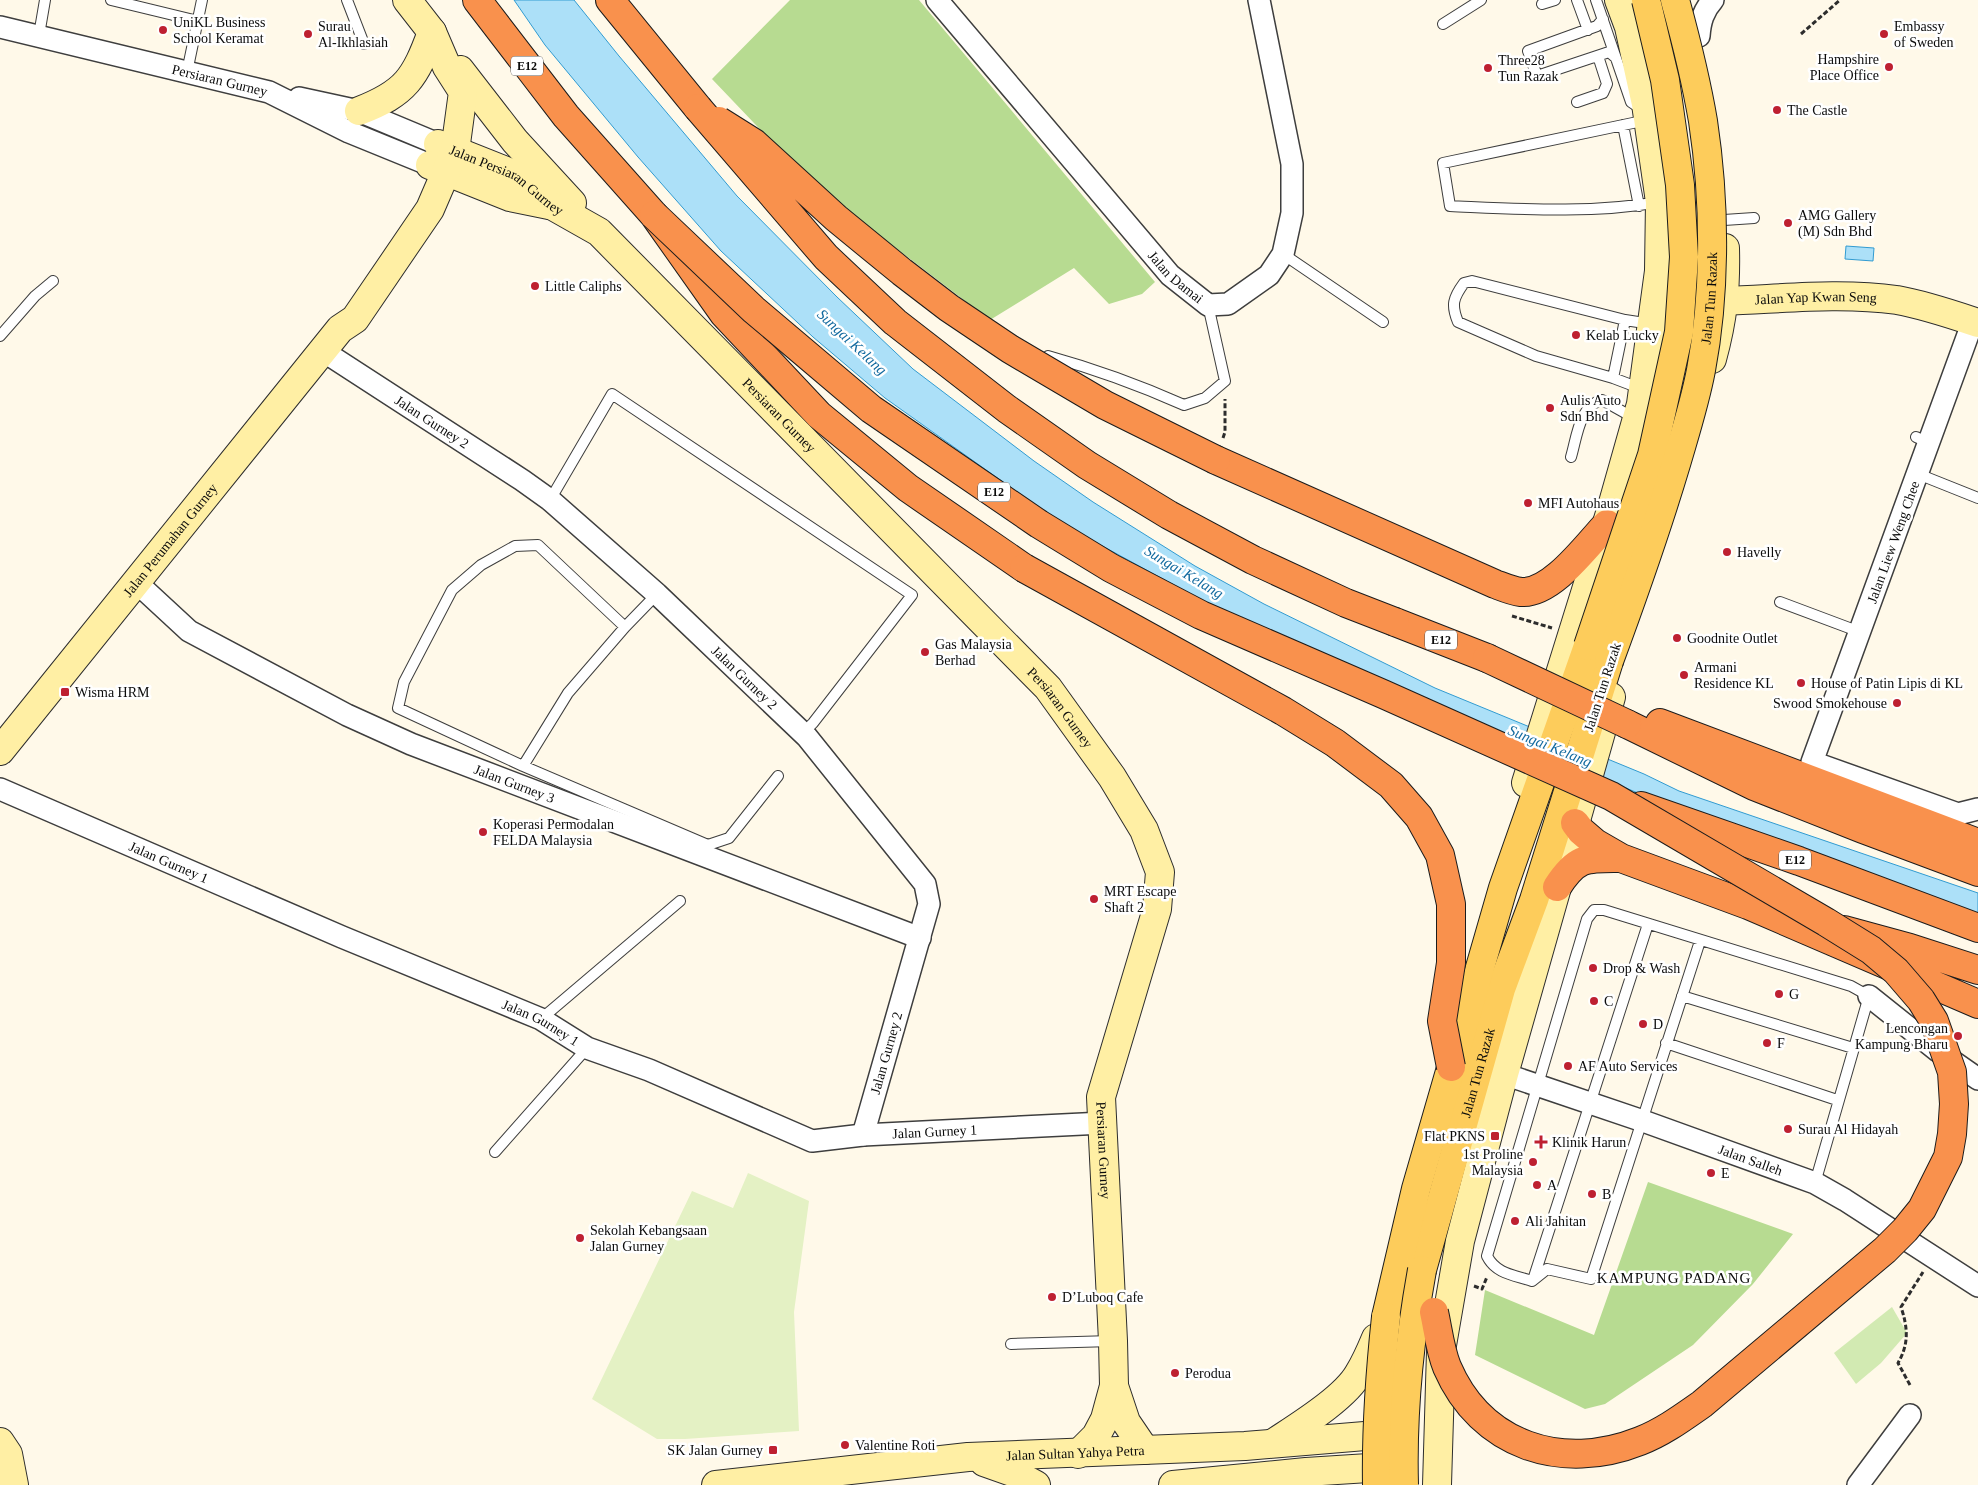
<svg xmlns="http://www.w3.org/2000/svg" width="1978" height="1485" viewBox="0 0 1978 1485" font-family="Georgia,serif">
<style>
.green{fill:#d2eab2}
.forest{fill:#b7db91}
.pitch{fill:#e4f1c4}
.water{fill:#ace0f8;stroke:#319bd1}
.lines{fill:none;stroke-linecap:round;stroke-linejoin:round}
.lane-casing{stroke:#3e3e3e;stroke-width:12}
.street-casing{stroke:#3e3e3e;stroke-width:24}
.secondary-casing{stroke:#2d2d2d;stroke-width:30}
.primary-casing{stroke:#1c1c1c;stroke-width:30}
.highway-casing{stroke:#1c1c1c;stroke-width:30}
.path{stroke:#2d2d2d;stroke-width:3;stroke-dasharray:5 2.5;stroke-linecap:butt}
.lane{stroke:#fff;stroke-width:10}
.street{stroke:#fff;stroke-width:21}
.secondary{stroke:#ffefa4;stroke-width:28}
.primary{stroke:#fdcc5b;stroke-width:28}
.highway{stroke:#f9914d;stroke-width:28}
.primary-bridge-casing{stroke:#1c1c1c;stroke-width:30;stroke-linecap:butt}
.highway-bridge-casing{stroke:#1c1c1c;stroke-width:30;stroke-linecap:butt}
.primary-bridge{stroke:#fdcc5b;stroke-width:28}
.highway-bridge{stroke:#f9914d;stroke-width:28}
.poi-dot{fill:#be2031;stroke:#fff;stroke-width:2}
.labels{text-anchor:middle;stroke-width:5;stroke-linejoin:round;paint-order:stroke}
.shield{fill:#fff;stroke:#545454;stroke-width:1}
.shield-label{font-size:12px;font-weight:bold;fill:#0b0b0b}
.poi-label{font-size:14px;fill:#0b0b0b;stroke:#fff;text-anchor:start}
.street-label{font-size:14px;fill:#0b0b0b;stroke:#fff}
.water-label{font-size:15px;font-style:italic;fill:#126a9f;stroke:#fff}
.neighbourhood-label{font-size:15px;letter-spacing:1px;fill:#0b0b0b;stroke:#fff}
</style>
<rect width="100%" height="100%" fill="#fff9e9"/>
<path class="green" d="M1892 1307 1907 1333 1881 1363 1856 1384 1834 1353Z"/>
<path class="forest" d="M790 0H919L1155 282 1142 294 1109 304 1074 268 990 320 812 184 712 79Z
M1648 1182 1793 1234 1753 1284 1693 1345 1605 1404 1585 1409 1475 1355 1485 1290 1594 1335Z"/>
<path class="pitch" d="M748 1173 809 1201 794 1312 799 1431 685 1439H657L592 1399 692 1191 733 1208Z"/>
<path class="water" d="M514 0H574L619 56 737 196 837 297 913 369 1034 461 1093 502 1195 566 1264 604 1435 688 1644 774 1679 791 1978 893V921L1701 820 1626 788 1513 744 1262 633 1062 524 885 398 813 337 721 251 638 157 545 45Z
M1846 246 1874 248 1873 261 1845 259Z"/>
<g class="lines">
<defs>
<path id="lane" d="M111 0 198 21
M347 0 364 44
M1577 0 1588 30
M1596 0 1631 102 1637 106 1642 105
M1542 4 1555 0
M1603 19 1597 26 1528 51 1537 76 1609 52 1616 58
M1443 24 1481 0
M39 35 45 0
M187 72 202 0
M1577 102 1603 93 1607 84 1598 56
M1647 120 1443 163 1450 206C1519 209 1591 214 1659 202
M1623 125 1639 206
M1724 220 1754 218
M1283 254 1383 322
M1625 320 1651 324
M0 336 35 296 53 281
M1048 356C1095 369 1139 385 1184 405L1205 398 1225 381 1208 305
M1613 378 1625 320 1472 281 1464 283C1453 298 1451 305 1458 322L1536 356 1613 378 1642 389
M1916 437 1929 443
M1571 457C1577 437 1579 406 1602 400L1636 419
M1918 474 1978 498
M550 500 612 394 912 595 813 723 803 733
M1780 602 1860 632
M625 627 538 545 515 546 481 565 452 590 404 682 398 708 523 766 708 845 729 838 778 776
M523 766 568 693 625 627 657 594
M1700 941 1591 1279 1547 1269 1532 1281C1514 1275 1496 1274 1487 1256L1587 919 1594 910H1604L1851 986 1869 996 1815 1183
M1682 996 1853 1048
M541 1019 680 901
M1666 1043 1837 1100
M495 1152 587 1048
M1533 1280 1648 924
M1011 1344 1112 1341"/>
<g id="street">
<path id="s1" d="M937 0 1170 275 1208 305 1228 304 1269 275 1283 254 1292 213V164L1259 0"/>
<path id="s2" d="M0 27 269 92 349 132 430 165"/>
<path d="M1699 36C1700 22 1703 11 1713 0"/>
<path d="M299 98 359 111 438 144"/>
<path d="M1973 321 1812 762 1958 814 1978 809"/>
<path id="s3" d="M323 351 522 480 550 500 657 594 807 737 925 884 929 904 863 1135"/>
<path id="s4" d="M136 582 189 631 347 715 411 744 920 938"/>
<path id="s5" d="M0 789 342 937 541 1019 587 1048 649 1070 812 1141 863 1135 1103 1123"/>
<path d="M1869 996 1938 1051 1978 1079"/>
<path id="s6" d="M1504 1074 1643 1121 1815 1183 1845 1200 1978 1286"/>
<path d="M1858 1485 1910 1415"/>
</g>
<g id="secondary">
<path d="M460 70 515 141 572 203"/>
<path d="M359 111C406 93 415 78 432 32"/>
<path id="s7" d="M438 144 516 175 553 206 599 232 1048 688 1112 777 1144 830 1160 872 1157 909 1101 1097 1113 1341 1114 1386 1105 1419 1096 1436 1078 1454"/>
<path d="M430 165 510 197 549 205"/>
<path id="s8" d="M1706 299 1724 301C1782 299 1839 292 1897 300 1925 305 1951 314 1978 323"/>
<path d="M1712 359C1723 319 1726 289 1725 248"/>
<path id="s9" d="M0 751 340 329 355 319 430 209 455 151 463 92 447 67 432 32 407 0"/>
<path d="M1526 783 1611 510 1641 404 1659 271 1660 202 1646 104 1629 27 1619 0"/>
<path d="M1114 1386 1126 1422 1145 1450"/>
<path d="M0 1442 8 1454 14 1485"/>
<path d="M1275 1442C1299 1426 1345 1398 1359 1373 1366 1362 1371 1350 1376 1338"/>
<path d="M984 1462 1012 1472 1036 1485"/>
<path id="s10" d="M716 1485 968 1457 1245 1446 1401 1433"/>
<path d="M1173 1485 1306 1472 1400 1466"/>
<path d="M1437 1485 1441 1351 1460 1241 1504 1074 1611 697"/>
</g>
<g id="primary">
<path id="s11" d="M1422 1270 1501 989 1534 900 1609 661"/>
<path d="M1386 1317 1416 1189 1503 888 1588 646"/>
</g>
<path id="highway" d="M477 0 566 116 654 215 724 314 819 415 908 488 1024 568
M610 0 698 108
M1216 460 1495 584C1503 587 1512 591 1521 592 1552 594 1587 545 1607 524
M1395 622 1487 658
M1660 723 1978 843
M1627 724 1754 786 1863 829 1978 872
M1641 806 1799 861 1978 928
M1575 823 1581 831 1595 843 1621 858 1748 905 1978 1004
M1557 887C1577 856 1586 858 1621 858
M1844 930 1910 948 1978 970"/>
</defs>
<use href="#lane" class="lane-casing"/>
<use href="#street" class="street-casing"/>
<use href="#secondary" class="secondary-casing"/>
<use href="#primary" class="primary-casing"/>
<use href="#highway" class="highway-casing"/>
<path class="path" d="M1801 34 1840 0
M1223 438 1225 432V399
M1512 616 1552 628
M1474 1286 1482 1289 1487 1277
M1910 1385 1898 1363C1909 1344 1908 1328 1901 1307L1923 1272"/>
<use href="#lane" class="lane"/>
<use href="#street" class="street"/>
<use href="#secondary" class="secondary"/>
<use href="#primary" class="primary"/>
<use href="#highway" class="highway"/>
<defs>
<g id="primary-bridge">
<path d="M1588 646 1652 455 1679 332 1684 257 1680 185 1665 80 1646 0"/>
<path id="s12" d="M1609 661C1633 596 1656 531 1676 464 1685 433 1695 402 1701 370 1716 291 1715 200 1703 121 1696 80 1686 40 1675 0"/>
<path d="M1377 1485C1376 1428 1380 1373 1386 1317"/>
<path d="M1404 1485C1402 1412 1409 1342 1422 1270"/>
</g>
<path id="highway-bridge" d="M698 108 826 257 895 322 1007 409 1087 465 1169 515 1253 560 1346 603 1395 622
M719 121 754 143 836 218 902 272 949 308 1010 349 1105 405 1216 460
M654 215 754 310 871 409 1039 524 1111 568 1201 615 1383 694 1611 796 1826 922 1871 950 1896 971 1921 1000 1934 1021 1952 1072 1954 1104 1952 1134 1948 1157 1922 1209 1905 1230 1885 1250 1702 1404C1682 1418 1663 1432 1640 1441 1562 1472 1481 1446 1447 1367 1440 1350 1438 1330 1434 1312
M1024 568 1283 711 1335 743 1391 785 1419 817 1440 855 1451 904V963L1442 1021 1451 1067
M1487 658 1627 724"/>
</defs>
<use href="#primary-bridge" class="primary-bridge-casing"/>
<use href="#highway-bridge" class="highway-bridge-casing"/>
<use href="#primary-bridge" class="primary-bridge"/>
<use href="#highway-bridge" class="highway-bridge"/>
</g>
<g class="poi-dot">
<circle cx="163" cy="30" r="5"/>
<circle cx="308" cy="34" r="5"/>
<circle cx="1884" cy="34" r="5"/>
<circle cx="1889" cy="67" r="5"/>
<circle cx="1488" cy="68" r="5"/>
<circle cx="1777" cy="110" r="5"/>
<circle cx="1788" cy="223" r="5"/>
<circle cx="535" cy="286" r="5"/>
<circle cx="1576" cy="335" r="5"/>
<circle cx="1550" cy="408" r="5"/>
<circle cx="1528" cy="503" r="5"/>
<circle cx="1727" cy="552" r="5"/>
<circle cx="1677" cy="638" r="5"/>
<circle cx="925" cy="652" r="5"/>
<circle cx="1684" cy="675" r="5"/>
<circle cx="1801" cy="683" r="5"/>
<rect x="60" y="687" width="10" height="10" rx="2.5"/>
<circle cx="1897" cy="703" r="5"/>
<circle cx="483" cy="832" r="5"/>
<circle cx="1094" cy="899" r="5"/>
<circle cx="1593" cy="968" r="5"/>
<circle cx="1779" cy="994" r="5"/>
<circle cx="1594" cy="1001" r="5"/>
<circle cx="1643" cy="1024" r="5"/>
<circle cx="1958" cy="1036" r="5"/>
<circle cx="1767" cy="1043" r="5"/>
<circle cx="1568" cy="1066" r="5"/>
<circle cx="1788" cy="1129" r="5"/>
<rect x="1490" y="1131" width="10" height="10" rx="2.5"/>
<path d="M1538.5 1134.5h5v5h5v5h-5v5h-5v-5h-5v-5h5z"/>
<circle cx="1533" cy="1162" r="5"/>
<circle cx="1711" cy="1173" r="5"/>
<circle cx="1537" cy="1185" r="5"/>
<circle cx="1592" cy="1194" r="5"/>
<circle cx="1515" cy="1221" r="5"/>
<circle cx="580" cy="1238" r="5"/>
<circle cx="1052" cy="1297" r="5"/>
<circle cx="1175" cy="1373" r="5"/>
<circle cx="845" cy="1445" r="5"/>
<rect x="768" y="1445" width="10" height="10" rx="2.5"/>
</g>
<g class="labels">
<g class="shield">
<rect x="511" y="56.5" width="32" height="19" rx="4"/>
<rect x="978" y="482.5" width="32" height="19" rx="4"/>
<rect x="1425" y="630.5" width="32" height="19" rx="4"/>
<rect x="1779" y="850.5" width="32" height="19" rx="4"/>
</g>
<g class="shield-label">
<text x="527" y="70">E12</text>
<text x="994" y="496">E12</text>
<text x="1441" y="644">E12</text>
<text x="1795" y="864">E12</text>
</g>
<g class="poi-label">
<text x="173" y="27">UniKL Business<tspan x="173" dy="16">School Keramat</tspan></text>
<text x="318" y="31">Surau<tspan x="318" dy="16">Al-Ikhlasiah</tspan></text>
<text x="1894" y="31">Embassy<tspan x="1894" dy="16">of Sweden</tspan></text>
<text x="1879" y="64" text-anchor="end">Hampshire<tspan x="1879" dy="16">Place Office</tspan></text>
<text x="1498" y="65">Three28<tspan x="1498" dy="16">Tun Razak</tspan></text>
<text x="1787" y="115">The Castle</text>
<text x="1798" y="220">AMG Gallery<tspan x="1798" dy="16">(M) Sdn Bhd</tspan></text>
<text x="545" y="291">Little Caliphs</text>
<text x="1586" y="340">Kelab Lucky</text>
<text x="1560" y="405">Aulis Auto<tspan x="1560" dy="16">Sdn Bhd</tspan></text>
<text x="1538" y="508">MFI Autohaus</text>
<text x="1737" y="557">Havelly</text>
<text x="1687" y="643">Goodnite Outlet</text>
<text x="935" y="649">Gas Malaysia<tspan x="935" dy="16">Berhad</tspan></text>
<text x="1694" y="672">Armani<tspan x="1694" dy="16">Residence KL</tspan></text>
<text x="1811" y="688">House of Patin Lipis di KL</text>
<text x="75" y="697">Wisma HRM</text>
<text x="1887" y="708" text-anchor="end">Swood Smokehouse</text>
<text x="493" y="829">Koperasi Permodalan<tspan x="493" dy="16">FELDA Malaysia</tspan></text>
<text x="1104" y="896">MRT Escape<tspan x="1104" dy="16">Shaft 2</tspan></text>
<text x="1603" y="973">Drop &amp; Wash</text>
<text x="1789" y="999">G</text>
<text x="1604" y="1006">C</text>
<text x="1653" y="1029">D</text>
<text x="1948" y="1033" text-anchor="end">Lencongan<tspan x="1948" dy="16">Kampung Bharu</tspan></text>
<text x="1777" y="1048">F</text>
<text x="1578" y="1071">AF Auto Services</text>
<text x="1798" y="1134">Surau Al Hidayah</text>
<text x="1485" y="1141" text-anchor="end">Flat PKNS</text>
<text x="1552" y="1147">Klinik Harun</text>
<text x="1523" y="1159" text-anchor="end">1st Proline<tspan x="1523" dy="16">Malaysia</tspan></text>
<text x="1721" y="1178">E</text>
<text x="1547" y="1190">A</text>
<text x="1602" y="1199">B</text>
<text x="1525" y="1226">Ali Jahitan</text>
<text x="590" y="1235">Sekolah Kebangsaan<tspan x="590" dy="16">Jalan Gurney</tspan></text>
<text x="1062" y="1302">D’Luboq Cafe</text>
<text x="1185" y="1378">Perodua</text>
<text x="855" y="1450">Valentine Roti</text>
<text x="763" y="1455" text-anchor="end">SK Jalan Gurney</text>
</g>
<g class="street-label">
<text dy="5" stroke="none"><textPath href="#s2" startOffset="226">Persiaran Gurney</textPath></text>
<text dy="5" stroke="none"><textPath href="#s7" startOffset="78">Jalan Persiaran Gurney</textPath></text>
<text dy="5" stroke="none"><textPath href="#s1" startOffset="366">Jalan Damai</textPath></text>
<text dy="5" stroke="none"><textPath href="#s12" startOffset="378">Jalan Tun Razak</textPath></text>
<text dy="5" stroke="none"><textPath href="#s8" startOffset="110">Jalan Yap Kwan Seng</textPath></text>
<text dy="5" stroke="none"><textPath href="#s7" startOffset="442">Persiaran Gurney</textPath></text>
<text dy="5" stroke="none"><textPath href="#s3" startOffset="130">Jalan Gurney 2</textPath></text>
<text dy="5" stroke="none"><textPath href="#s9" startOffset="271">Jalan Perumahan Gurney</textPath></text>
<text transform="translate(1893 542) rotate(-70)" y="5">Jalan Liew Weng Chee</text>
<text dy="5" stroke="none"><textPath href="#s3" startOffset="535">Jalan Gurney 2</textPath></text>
<text transform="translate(1602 687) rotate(-72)" y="5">Jalan Tun Razak</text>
<text dy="5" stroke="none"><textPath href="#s7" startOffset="848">Persiaran Gurney</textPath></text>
<text dy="5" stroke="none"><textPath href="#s4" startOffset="432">Jalan Gurney 3</textPath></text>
<text dy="5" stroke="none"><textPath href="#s5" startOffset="184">Jalan Gurney 1</textPath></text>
<text dy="5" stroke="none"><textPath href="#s5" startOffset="589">Jalan Gurney 1</textPath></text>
<text transform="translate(886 1053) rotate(-74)" y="5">Jalan Gurney 2</text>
<text dy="5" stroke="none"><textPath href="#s11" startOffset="205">Jalan Tun Razak</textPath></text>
<text dy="5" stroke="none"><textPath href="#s5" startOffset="1009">Jalan Gurney 1</textPath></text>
<text dy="5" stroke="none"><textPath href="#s7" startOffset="1328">Persiaran Gurney</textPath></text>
<text dy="5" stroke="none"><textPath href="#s6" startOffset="261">Jalan Salleh</textPath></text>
<text dy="5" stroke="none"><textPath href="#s10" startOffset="361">Jalan Sultan Yahya Petra</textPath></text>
</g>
<g class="water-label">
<text transform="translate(852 342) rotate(43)" y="5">Sungai Kelang</text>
<text transform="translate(1184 572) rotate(31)" y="5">Sungai Kelang</text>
<text transform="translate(1550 746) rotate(22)" y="5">Sungai Kelang</text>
</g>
<g class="neighbourhood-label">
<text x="1674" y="1283">KAMPUNG PADANG</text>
</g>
</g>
</svg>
